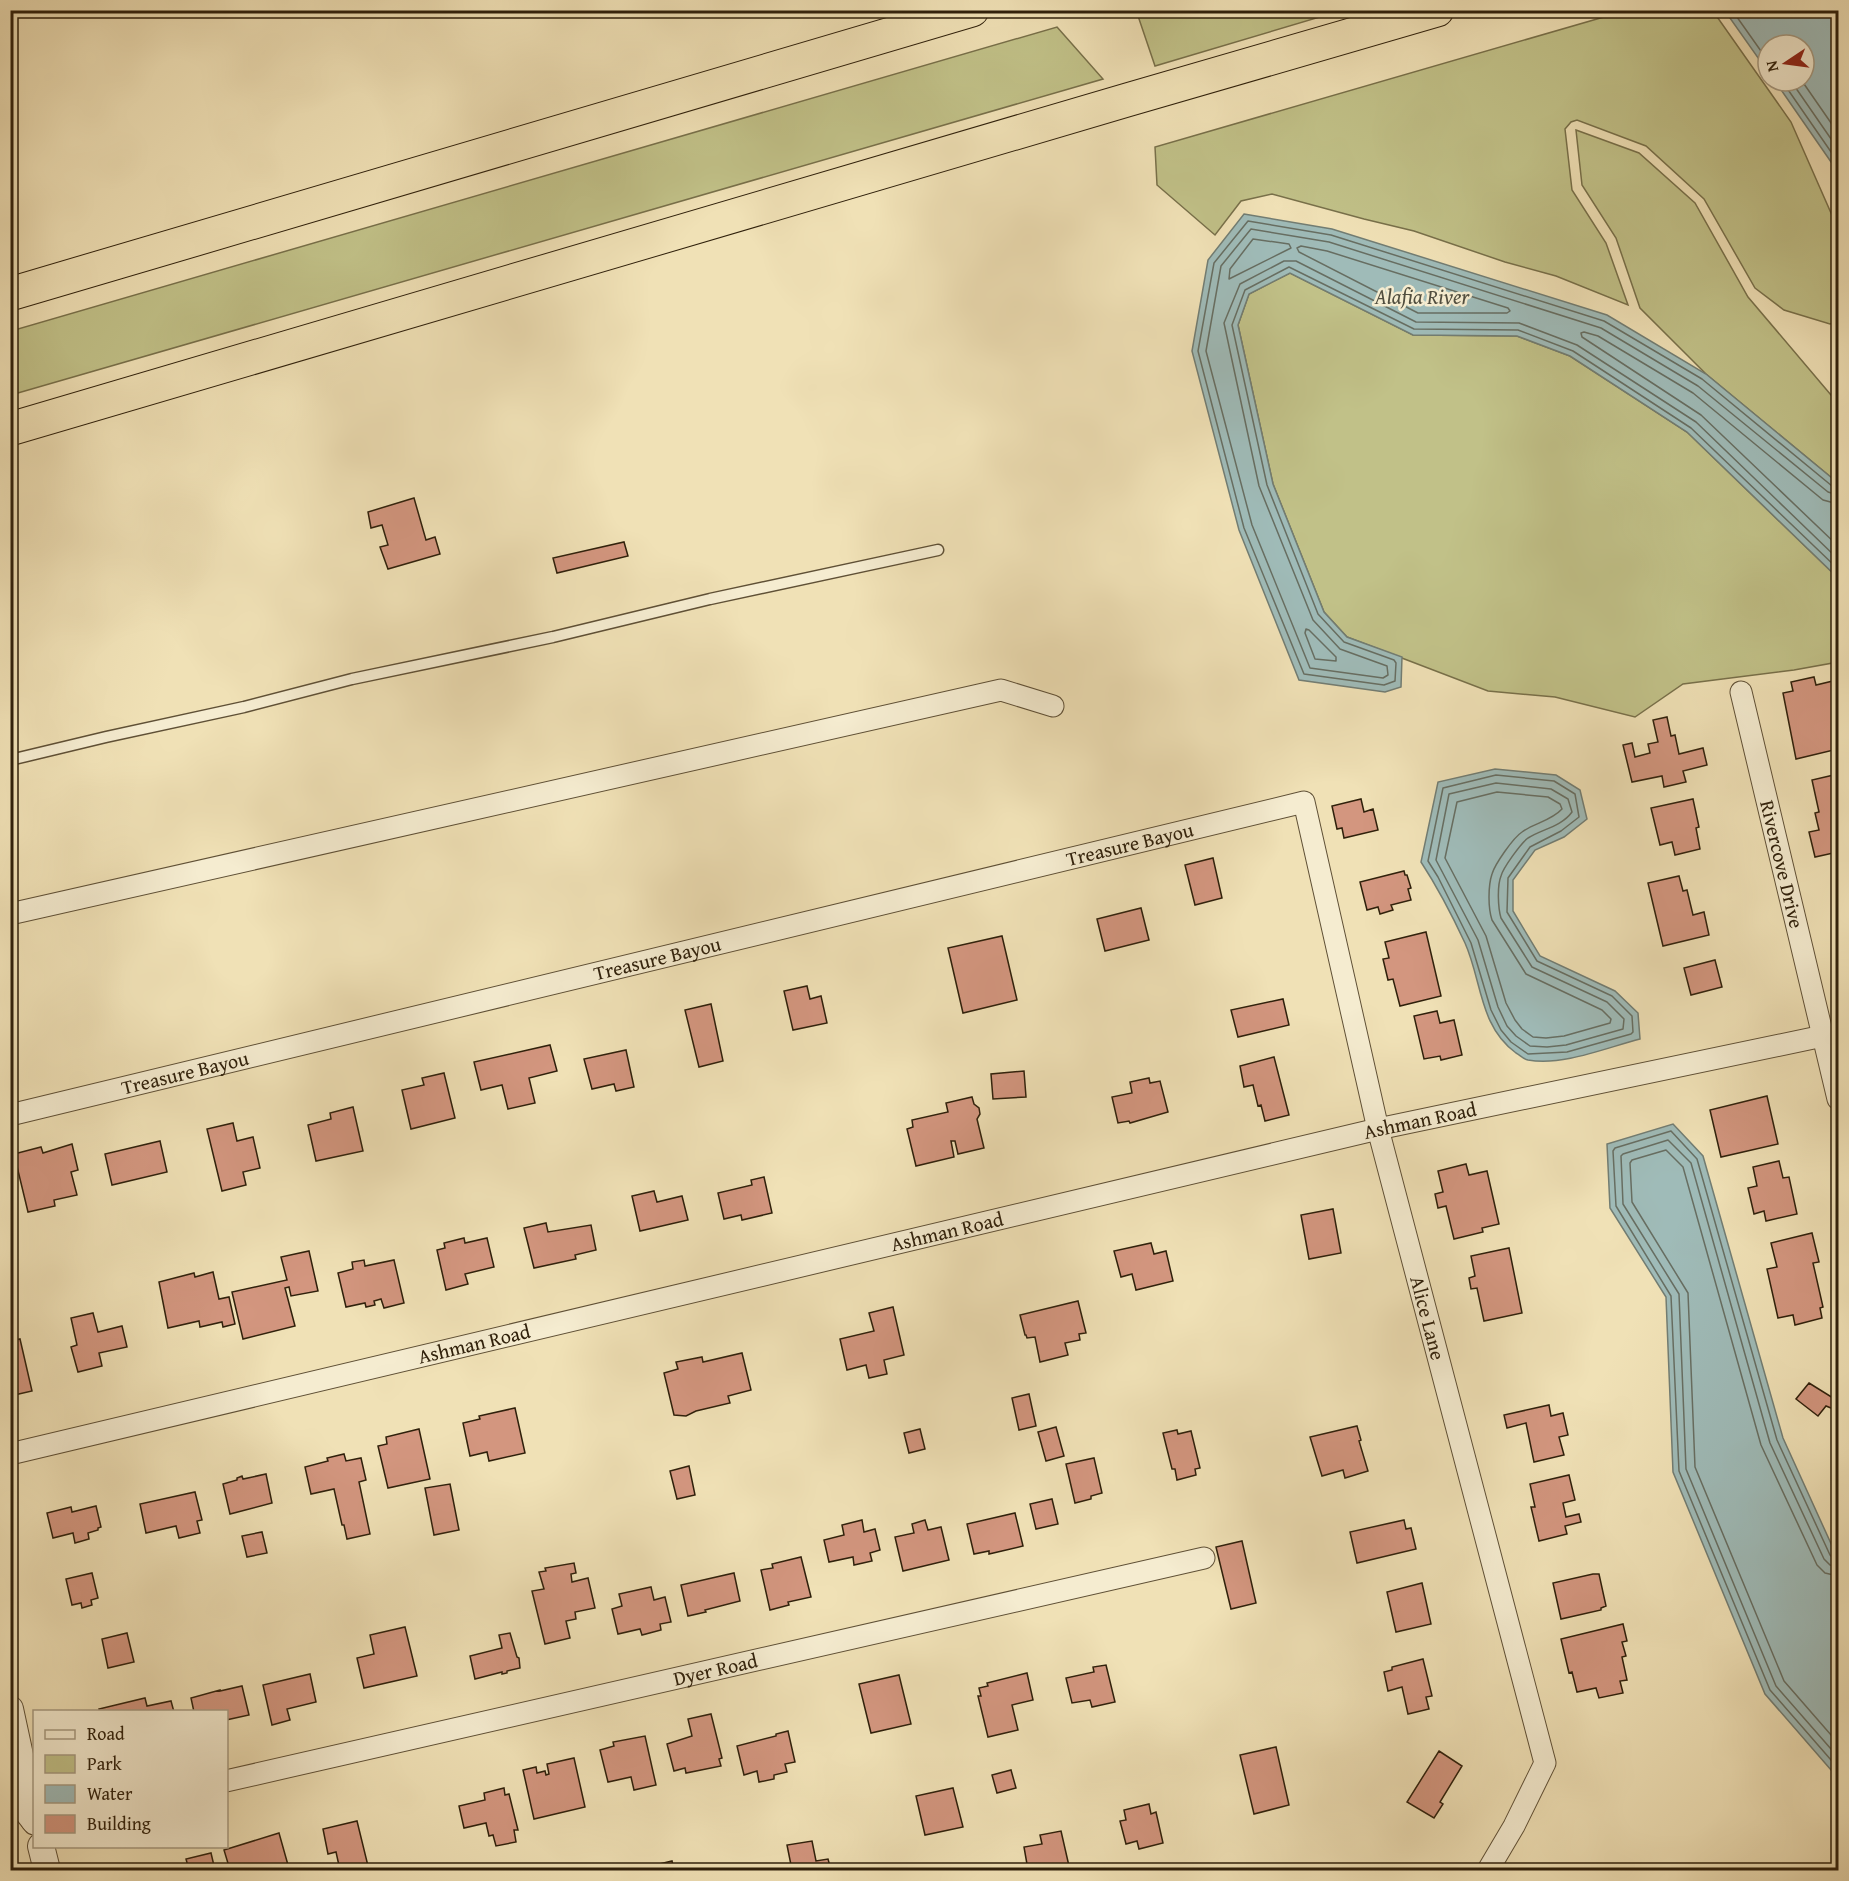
<svg xmlns="http://www.w3.org/2000/svg" width="1849" height="1881" viewBox="0 0 1849 1881" font-family="'Gentium Book Plus',serif">
<style>
.green{fill:#c1c188;stroke:#78704a;stroke-width:1.5}
.water{fill:#9fbbb8;stroke:#727d73;stroke-width:1.5}
.lines{fill:none;stroke-linecap:round;stroke-linejoin:round}
.shore{stroke:#676e62;stroke-width:1.5}
.building{fill:#d3967f;stroke:#2f200b;stroke-width:1.5}
.service-casing{stroke:#5f5036;stroke-width:13}
.minor-casing{stroke:#5f5036;stroke-width:23}
.tertiary-casing{stroke:#5f5036;stroke-width:28}
.motorway-casing{stroke:#2f200b;stroke-width:35}
.service{stroke:#f5ecd0;stroke-width:10}
.minor{stroke:#f5ecd0;stroke-width:21}
.tertiary{stroke:#f5ecd0;stroke-width:26}
.motorway{stroke:#f0e1b6;stroke-width:33}
.labels{text-anchor:middle;stroke-width:5;stroke-linejoin:round;paint-order:stroke}
.street-label{font-size:20px;fill:#2f200b;stroke:#f5ecd0}
.water-label{font-size:21px;font-style:italic;fill:#514e3f;stroke:#f5ecd0}
</style>
<rect width="100%" height="100%" fill="#f0e1b6"/>
<filter id="stains"><feTurbulence type="fractalNoise" baseFrequency=".00333" numOctaves="4"/><feColorMatrix values="0 0 0 0 .2 0 0 0 0 .09 0 0 0 0 .02 0 0 0 .5 -.17"/></filter>
<radialGradient id="worn" r=".72"><stop offset=".6" stop-color="#630" stop-opacity="0"/><stop offset="1" stop-color="#630" stop-opacity=".3"/></radialGradient>
<path class="green" d="M1136 10H1340V11L1155 66Z
M1628 10 1713 11 1791 122 1838 229V322L1830 324 1784 310 1755 288 1704 199 1646 146 1577 120 1571 122 1565 129 1572 190 1606 243 1628 305 1556 276 1505 262 1414 231 1364 219 1272 194 1241 201 1215 235 1157 185 1155 147Z
M1057 27 1103 79 11 395V331Z
M1576 130 1639 153 1695 203 1748 297 1831 395 1838 396V483L1706 374 1640 308 1616 238 1582 185Z
M1290 273 1413 335 1517 336 1570 356 1687 432 1838 578V662L1794 670 1683 684 1635 717 1555 697 1488 691 1347 637 1324 612 1273 484 1238 325 1249 294Z"/>
<path class="water" d="M1725 11H1838V172L1775 81H1804V45H1768V72Z
M1244 214 1332 229 1607 315 1706 374 1838 483V578L1687 432 1570 356 1517 336 1413 335 1290 273 1249 294 1238 325 1273 484 1324 612 1347 637 1402 657 1401 687 1385 692 1299 680 1239 530 1192 351 1208 260Z
M1495 769 1556 775 1580 790 1587 819 1564 837 1535 850 1513 880V911L1540 956 1615 991 1638 1013 1640 1039C1605 1048 1564 1066 1528 1060 1523 1059 1520 1055 1516 1053 1479 1026 1482 981 1465 943 1452 915 1438 888 1421 862L1438 782Z
M1673 1124 1703 1156 1783 1438 1838 1559V1778L1765 1694 1673 1472 1666 1297 1610 1208 1607 1144Z"/>
<g class="lines">
<path class="shore" d="M1732 10 1768 61
M1782 81 1838 162
M1791 81 1838 149
M1802 81 1838 133
M1253 239 1289 244 1291 248 1229 279 1230 269Z
M1301 246 1327 251 1508 308 1510 311 1507 313H1418L1299 252 1297 248Z
M1838 488 1832 486 1702 379 1604 321 1331 235 1248 221 1214 263 1198 351 1244 528 1304 674 1384 685 1395 681 1396 663 1394 660 1344 642 1318 614 1267 485 1232 325 1245 290 1289 267 1414 329 1518 330 1573 351 1691 428 1838 569
M1838 495 1828 492 1698 386 1601 328 1329 242 1251 229 1221 266 1206 351 1252 525 1310 668 1383 678 1388 675 1387 666 1340 649 1313 620 1259 486 1224 323 1240 284 1284 261H1296L1416 322 1519 323 1577 345 1696 422 1838 559
M1838 504 1823 500 1693 393 1598 336 1584 332 1581 333 1582 337 1701 415 1838 546
M1306 629 1309 630 1336 657V661L1315 659 1305 633Z
M1496 775 1554 781 1575 794 1579 817 1561 831 1530 847 1508 878 1507 912 1537 961 1612 996 1632 1016 1633 1032 1631 1034 1567 1052 1528 1054 1511 1042 1501 1030 1491 1010 1471 943 1438 877 1428 861 1443 788Z
M1496 783 1551 789 1568 799 1572 812C1561 827 1542 829 1528 838 1521 843 1503 868 1501 876 1497 886 1498 908 1501 918L1532 967 1607 1002 1624 1019 1623 1029 1566 1045 1547 1047 1530 1046 1516 1036 1507 1026 1498 1007 1478 940 1436 860 1449 794Z
M1497 792 1548 797 1560 804 1562 809C1551 821 1534 823 1522 832 1513 838 1495 864 1492 874 1488 886 1488 908 1492 920L1526 974 1602 1010 1611 1019 1610 1023 1564 1036 1546 1038 1533 1037 1522 1029 1515 1020 1506 1003 1486 936 1445 858 1457 802Z
M1838 1559H1834L1830 1555 1777 1440 1697 1159 1671 1131 1615 1148 1613 1151 1616 1206 1671 1296 1679 1471 1770 1690 1838 1768
M1838 1567 1830 1565 1824 1559 1770 1443 1691 1163 1668 1140 1623 1154 1621 1156 1623 1204 1679 1294 1686 1469 1776 1686 1838 1757
M1838 1576 1825 1573 1817 1565 1761 1445 1683 1167 1666 1150 1632 1160 1630 1163 1632 1202 1688 1293 1695 1467 1784 1681 1838 1743"/>
</g>
<path class="building" d="M414 498 426 540 435 537 440 554 388 569 380 547 388 545 382 525 371 528 368 512Z
M624 542 628 556 557 573 553 558Z
M1814 677 1816 685 1837 680 1838 749 1796 759 1783 693 1793 691 1791 682Z
M1667 717 1671 736 1675 735 1679 754 1703 748 1707 765 1683 771 1686 782 1664 787 1662 776 1632 782 1623 745 1632 743 1635 757 1650 753 1648 744 1658 742 1653 720Z
M1838 774V852L1815 857 1809 832 1819 830 1815 813 1819 812 1812 780Z
M1361 799 1364 812 1373 809 1378 830 1344 838 1342 828 1337 829 1332 806Z
M1693 799 1699 827 1696 828 1700 849 1675 855 1672 842 1660 845 1651 808Z
M1213 858 1222 898 1195 905 1185 865Z
M1404 871 1405 875H1407L1411 888 1408 889 1411 900 1391 905 1393 910 1380 914 1378 907 1367 910 1360 882Z
M1679 876 1683 891 1687 890 1693 915 1704 912 1709 935 1663 946 1648 883Z
M1141 908 1149 940 1105 951 1097 919Z
M1426 932 1441 996 1400 1006 1393 979 1388 980 1383 959 1389 958 1385 942Z
M1002 936 1017 1000 963 1013 948 948Z
M1715 960 1722 987 1691 995 1684 968Z
M807 986 810 999 821 996 827 1023 793 1030 784 991Z
M1283 999 1289 1025 1238 1037 1231 1010Z
M711 1004 723 1061 699 1067 685 1010Z
M1437 1011 1440 1023 1454 1020 1462 1055 1441 1060 1440 1056 1424 1059 1414 1016Z
M550 1045 557 1071 529 1078 535 1103 508 1109 502 1085 481 1090 474 1062Z
M626 1050 634 1087 616 1091 614 1084 592 1089 584 1059Z
M1274 1057 1289 1115 1265 1121 1261 1105 1258 1106 1253 1085 1244 1087 1240 1066Z
M1024 1071 1026 1097 993 1099 991 1074Z
M444 1073 455 1118 411 1129 402 1090 424 1085 422 1078Z
M1149 1078 1150 1083 1160 1081 1168 1112 1130 1123 1129 1121 1118 1123 1112 1097 1132 1093 1130 1082Z
M1767 1096 1778 1144 1721 1157 1710 1110Z
M972 1097 974 1104 979 1108 980 1114 977 1119 984 1148 958 1154 955 1141H951L954 1157 916 1166 907 1129 913 1127 912 1120 948 1112 946 1103Z
M353 1107 363 1151 316 1161 308 1125 331 1119 330 1113Z
M233 1123 237 1141 253 1137 260 1168 243 1172 246 1185 222 1191 207 1129Z
M160 1141 167 1172 112 1185 105 1154Z
M72 1144 78 1170 71 1172 77 1195 54 1200 55 1206 28 1212 14 1154 41 1147 43 1153Z
M1779 1161 1783 1178 1789 1177 1797 1214 1766 1221 1764 1211 1754 1214 1748 1188 1757 1186 1753 1167Z
M1466 1164 1469 1175 1487 1171 1499 1224 1482 1228 1483 1232 1454 1239 1446 1206 1438 1208 1435 1194 1443 1192 1438 1171Z
M764 1177 772 1213 742 1220 741 1215 724 1219 718 1193 752 1185 751 1180Z
M654 1191 657 1202 682 1196 688 1220 640 1231 632 1196Z
M1333 1209 1341 1253 1309 1259 1301 1215Z
M546 1223 548 1232 591 1225 596 1250 575 1255 576 1259 534 1268 524 1228Z
M1812 1233 1819 1262 1813 1263 1823 1307 1820 1308 1822 1318 1795 1325 1793 1315 1778 1318 1767 1269 1777 1267 1771 1243Z
M464 1238 465 1243 487 1238 494 1267 465 1274 468 1284 446 1290 437 1250 445 1248 444 1243Z
M1151 1243 1154 1254 1166 1251 1173 1281 1136 1290 1132 1274 1121 1277 1114 1251Z
M1509 1248 1522 1313 1484 1321 1477 1288 1471 1289 1469 1278 1475 1276 1471 1256Z
M309 1251 318 1291 291 1296 289 1287 285 1288 295 1326 243 1339 232 1292 287 1280 281 1257Z
M364 1260 365 1266 394 1260 404 1303 384 1308 381 1299 374 1301 375 1305 366 1307 365 1303 346 1307 338 1273 353 1269 352 1262Z
M213 1272 219 1299 229 1297 235 1324 223 1327 222 1322 200 1327 199 1321 168 1328 159 1282 194 1273 195 1277Z
M1078 1301 1086 1333 1079 1334 1080 1340 1065 1343 1068 1355 1040 1362 1035 1337 1027 1338 1026 1335H1025L1020 1315Z
M893 1307 904 1355 884 1360 887 1374 869 1378 866 1365 847 1370 840 1339 874 1331 869 1313Z
M93 1313 98 1332 122 1326 127 1347 99 1353 102 1366 78 1372 71 1347 77 1345 71 1318Z
M20 1339 32 1391 10 1396V1341Z
M742 1353 751 1390 728 1396 730 1403 696 1411 686 1416 674 1415 664 1373 678 1369 676 1362 702 1357 703 1362Z
M1809 1383 1833 1398 1832 1390 1838 1388V1419L1836 1410 1826 1406 1818 1416 1796 1399Z
M1029 1394 1036 1426 1019 1430 1012 1398Z
M1549 1405 1551 1416 1563 1413 1568 1435 1559 1437 1564 1455 1534 1462 1526 1423 1507 1428 1504 1415Z
M515 1408 525 1453 489 1461 487 1452 470 1456 463 1423 480 1419 479 1416Z
M1357 1426 1361 1440 1359 1441 1368 1471 1345 1478 1343 1470 1322 1476 1310 1437Z
M1056 1427 1064 1456 1046 1461 1038 1432Z
M419 1429 430 1479 388 1488 378 1446 387 1444 386 1437Z
M920 1429 925 1449 909 1453 904 1433Z
M1177 1430 1178 1434 1191 1431 1200 1468 1195 1469 1196 1475 1177 1480 1175 1469H1172L1163 1433Z
M344 1454 346 1461 361 1458 366 1480 359 1482 370 1534 347 1539 344 1525H342L334 1489 311 1494 305 1467 328 1461 327 1458Z
M1094 1458 1102 1493 1091 1496V1499L1075 1503 1066 1464Z
M689 1466 695 1495 677 1499 670 1471Z
M266 1474 272 1503 230 1514 223 1484 237 1480V1478L242 1476 243 1479Z
M1569 1475 1575 1500 1563 1503 1566 1517 1579 1514 1581 1522 1565 1526 1567 1534 1539 1541 1531 1507H1535L1530 1484Z
M450 1484 459 1530 434 1535 425 1488Z
M195 1492 202 1520 197 1521 200 1533 179 1538 176 1526 146 1533 140 1504Z
M1052 1499 1058 1524 1036 1529 1030 1504Z
M96 1506 101 1527 98 1528V1530L88 1533 89 1539 75 1543 73 1533 53 1538 47 1513 71 1507 72 1512Z
M1015 1513 1023 1546 989 1554V1551L974 1554 967 1524Z
M862 1520 864 1532 875 1529 880 1550 870 1553 872 1561 854 1565 853 1557 829 1562 824 1540 844 1535 842 1525Z
M925 1520 928 1530 941 1527 949 1560 903 1571 895 1537 914 1533 912 1524Z
M1404 1520 1406 1529 1411 1528 1416 1549 1357 1563 1350 1532Z
M262 1532 267 1553 247 1557 242 1536Z
M1242 1541 1256 1603 1231 1609 1216 1547Z
M801 1557 811 1597 788 1602 789 1605 770 1610 761 1570 773 1568 772 1564Z
M574 1563 576 1573 571 1574 572 1582 588 1578 595 1608 575 1612 576 1619 566 1621 570 1638 545 1644 532 1591 544 1589 539 1572 546 1571 545 1568Z
M92 1573 98 1598 91 1600 92 1605 82 1608 81 1603 72 1605 66 1579Z
M734 1573 740 1601 705 1610 706 1612 688 1616 681 1585Z
M1593 1574H1599L1606 1606 1601 1608V1610L1561 1619 1553 1583Z
M1422 1583 1431 1624 1396 1632 1387 1592Z
M651 1587 654 1600 665 1597 671 1622 660 1624 661 1630 642 1635 640 1629 618 1634 612 1609 622 1606 619 1594Z
M1623 1624 1627 1641 1622 1642 1626 1656 1622 1657 1627 1680 1620 1681 1623 1693 1599 1698 1596 1688 1577 1692 1572 1672 1569 1673 1561 1639Z
M405 1627 417 1676 364 1688 357 1658 374 1654 370 1635Z
M127 1633 134 1662 108 1668 102 1639Z
M510 1633 517 1657 519 1658 520 1668 507 1671V1673L502 1674V1672L475 1679 470 1656 502 1648 499 1635Z
M1423 1659 1432 1696 1426 1697 1429 1709 1408 1714 1402 1687 1388 1691 1384 1672 1392 1670V1667Z
M1106 1665 1115 1702 1092 1707 1090 1700 1072 1703 1066 1678 1094 1672 1093 1667Z
M1027 1673 1033 1700 1012 1705 1018 1730 988 1737 978 1696H981L979 1688 988 1686 987 1683Z
M310 1674 316 1702 287 1709 290 1720 272 1725 263 1685Z
M899 1675 911 1724 871 1733 859 1684Z
M242 1686 249 1715 226 1720V1712H194L191 1698 220 1690V1691Z
M145 1698 147 1706 171 1701 174 1712H100L99 1709Z
M711 1714 722 1758 719 1759 721 1766 686 1773 685 1768 674 1771 667 1744 692 1736 688 1719Z
M788 1731 795 1762 785 1764 787 1772 774 1775V1779L759 1782 757 1771 744 1775 737 1746 776 1736V1734Z
M645 1736 656 1785 634 1790 631 1777 608 1782 600 1750 614 1746 613 1742Z
M1276 1747 1289 1805 1254 1814 1240 1755Z
M1439 1751 1462 1766 1440 1802 1443 1804 1434 1818 1407 1802Z
M574 1758 585 1807 534 1819 523 1770 536 1767 537 1773 545 1771 546 1775 549 1774 547 1764Z
M1011 1770 1016 1788 997 1793 992 1775Z
M504 1788 505 1795 509 1794 518 1830H514L516 1842 496 1846 493 1835 489 1836 486 1823 464 1828 459 1806 485 1800 484 1793Z
M953 1788 963 1827 925 1835 916 1796Z
M1149 1804 1151 1814 1156 1812 1163 1843 1139 1849 1137 1841 1126 1844 1120 1821 1126 1820 1124 1810Z
M357 1821 369 1870H340L336 1852 328 1854 323 1829Z
M1061 1831 1069 1866 1044 1870H1028L1024 1847 1042 1844 1040 1835Z
M279 1833 288 1865 269 1870H230L224 1850Z
M812 1841 816 1861 828 1859 831 1870H792L787 1845Z
M211 1853 215 1870H189L186 1859Z
M672 1861 674 1870H635Z"/>
<g class="lines">
<defs>
<path id="service" d="M10 760 106 737 244 707 352 679 553 637 710 599 938 550"/>
<g id="minor">
<path id="s1" d="M1741 692 1838 1099"/>
<path d="M10 914 1001 690 1053 706"/>
<path id="s2" d="M10 1115 1304 802 1378 1129 1545 1763 1514 1826 1488 1870"/>
<path id="s3" d="M10 1454 1378 1129 1823 1036"/>
<path id="s4" d="M226 1781 1204 1558"/>
<path d="M10 1794 34 1824"/>
</g>
<path id="tertiary" d="M10 1709 34 1820
M41 1846 47 1870"/>
<path id="motorway" d="M10 294 972 10
M10 429 1127 100 1437 10"/>
</defs>
<use href="#service" class="service-casing"/>
<use href="#minor" class="minor-casing"/>
<use href="#tertiary" class="tertiary-casing"/>
<use href="#motorway" class="motorway-casing"/>
<use href="#service" class="service"/>
<use href="#minor" class="minor"/>
<use href="#tertiary" class="tertiary"/>
<use href="#motorway" class="motorway"/>
</g>
<g class="labels">
<g class="street-label">
<text dy="7" stroke="none"><textPath href="#s2" startOffset="1152">Treasure Bayou</textPath></text>
<text dy="7" stroke="none"><textPath href="#s1" startOffset="177">Rivercove Drive</textPath></text>
<text dy="7" stroke="none"><textPath href="#s2" startOffset="666">Treasure Bayou</textPath></text>
<text dy="7" stroke="none"><textPath href="#s2" startOffset="180">Treasure Bayou</textPath></text>
<text dy="7" stroke="none"><textPath href="#s3" startOffset="1449">Ashman Road</textPath></text>
<text dy="7" stroke="none"><textPath href="#s3" startOffset="963">Ashman Road</textPath></text>
<text dy="7" stroke="none"><textPath href="#s2" startOffset="1862">Alice Lane</textPath></text>
<text dy="7" stroke="none"><textPath href="#s3" startOffset="477">Ashman Road</textPath></text>
<text dy="7" stroke="none"><textPath href="#s4" startOffset="502">Dyer Road</textPath></text>
</g>
<g class="water-label">
<text x="1422" y="304">Alafia River</text>
</g>
</g>
<rect width="1849" height="1881" fill="none" stroke="#f0e1b6" stroke-width="36"/>
<rect x="12" y="12" width="1825" height="1857" fill="none" stroke="#2f200b" stroke-width="3"/>
<rect x="18" y="18" width="1813" height="1845" fill="none" stroke="#2f200b" stroke-width="1.5"/>
<rect x="33" y="1710" width="195" height="138" fill="#f5ecd0" stroke="#a69a81" stroke-width="1.5"/>
<rect x="45" y="1730" width="30" height="9" fill="#f5ecd0" stroke="#a69a81" stroke-width="1.5"/>
<text x="87" y="1740" font-size="18" fill="#2f200b">Road</text>
<rect x="45" y="1755" width="30" height="18" fill="#c1c188" stroke="#a69a81" stroke-width="1.5"/>
<text x="87" y="1770" font-size="18" fill="#2f200b">Park</text>
<rect x="45" y="1785" width="30" height="18" fill="#9fbbb8" stroke="#a69a81" stroke-width="1.5"/>
<text x="87" y="1800" font-size="18" fill="#2f200b">Water</text>
<rect x="45" y="1815" width="30" height="18" fill="#d3967f" stroke="#a69a81" stroke-width="1.5"/>
<text x="87" y="1830" font-size="18" fill="#2f200b">Building</text>
<g transform="translate(1786 63) rotate(257)"><circle r="28" fill="#f5ecd0" stroke="#a69a81" stroke-width="1.5"/>
<path d="M0-4.5L10 22L0 15L-10 22Z" fill="#8f2418"/>
<text y="-9" font-size="16" font-weight="bold" text-anchor="middle" fill="#2f200b">N</text>
</g>
<rect width="100%" height="100%" filter="url(#stains)"/>
<rect width="100%" height="100%" fill="url(#worn)"/>
</svg>
